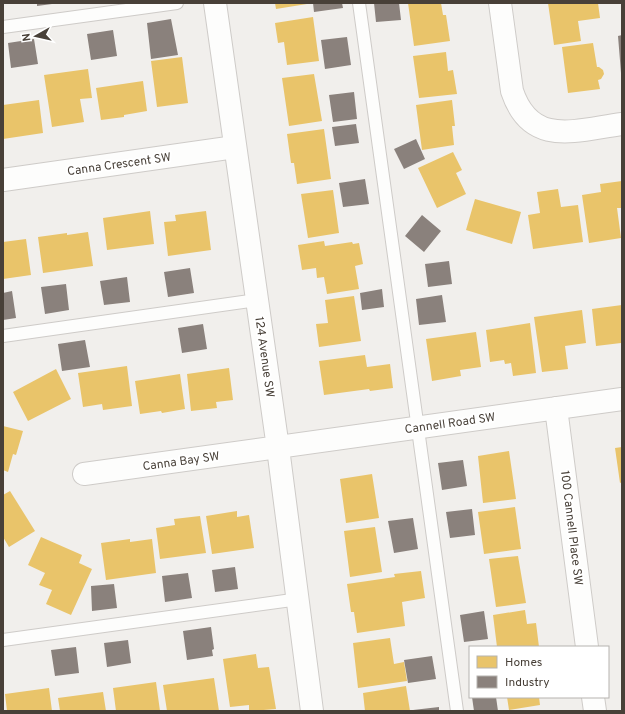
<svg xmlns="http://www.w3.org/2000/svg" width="625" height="714" viewBox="0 0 625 714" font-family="Overpass,sans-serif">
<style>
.homes{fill:#e9c46a}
.industry{fill:#8a817c}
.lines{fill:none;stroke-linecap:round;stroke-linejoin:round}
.lane-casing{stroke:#cecbc8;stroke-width:14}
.street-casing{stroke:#cecbc8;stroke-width:24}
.lane{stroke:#fdfdfc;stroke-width:12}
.street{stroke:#fdfdfc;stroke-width:22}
.labels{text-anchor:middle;stroke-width:4;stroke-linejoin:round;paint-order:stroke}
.street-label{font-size:12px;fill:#484038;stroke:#fff}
</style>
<rect width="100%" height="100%" fill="#f1efec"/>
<path class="homes" d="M275 3H307V4L276 9Z
M408 3H441L443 15H446L450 41 414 46Z
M548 3H598L600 18 578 21 581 41 554 45Z
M313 17 319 61 287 65 284 42 278 43 275 23Z
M593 43 597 67H599L603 70 604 74 601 79 598 80 600 89 568 93 562 47Z
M446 52 448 71 453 70 457 94 419 98 413 56Z
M182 57 188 103 157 107 151 61Z
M88 69 92 98 80 99 84 122 52 127 44 75Z
M314 74 322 121 289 126 282 78Z
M143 81 147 111 124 115V117L101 120 96 88Z
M39 100 43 133 3 139V105Z
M452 100 455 126H452L454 145 422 150 416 105Z
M324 129 331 179 297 184 294 163H291L287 134Z
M453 152 462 170 456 173 466 194 437 208 418 168Z
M622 181V208H617L621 238 589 243 582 195 601 192 600 184Z
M558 189 561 207 578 205 583 242 533 249 528 215 540 213 537 192Z
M333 190 339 233 308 238 301 194Z
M475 199 521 212 512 244 466 230Z
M150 211 154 244 107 250 103 218Z
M206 211 211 250 168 256 164 222 176 221 175 215Z
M88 232 93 266 43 273 38 237 67 233V235Z
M26 239 31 275 3 279V242Z
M324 241 325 246 352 242 353 244 359 243 363 264 355 266 359 289 327 294 324 277 317 278 316 268 302 270 298 245Z
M354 296 361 341 319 347 316 324 328 323 325 300Z
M622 305 621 343 596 346 592 309Z
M582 310 586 343 565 346 568 369 542 372 534 317Z
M530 323 536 373 513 376 511 363 505 364 504 360 490 362 486 330Z
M476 332 481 367 460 370 461 376 432 381 426 339Z
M365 355 367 367 390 364 393 388 370 391 369 389 324 395 319 361Z
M127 366 132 406 103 410 102 404 83 407 78 373Z
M229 368 233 400 216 402 217 408 191 411 187 374Z
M56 369 71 399 28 421 13 392Z
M180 374 185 409 162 413 161 411 140 414 135 381Z
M3 426 23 431 16 455 13 454 8 472 3 470Z
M622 447V482L620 483 615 448Z
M509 451 516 499 483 503 478 456Z
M372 474 379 518 346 523 340 479Z
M10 491 35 531 9 547 3 537V495Z
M515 507 521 549 484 554 478 512Z
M237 511V517L249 515 254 548 212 554 206 516Z
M200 516 206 553 160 559 156 528 175 525 174 519Z
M375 527 382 572 350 577 344 531Z
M41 537 82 555 79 563 92 569 71 615 46 604 52 590 39 585 45 573 28 565Z
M130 539V542L152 539 156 573 106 580 101 543Z
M518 556 526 603 496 607 489 559Z
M421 571 425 598 402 602 405 626 357 633 354 612H351L347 584 395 577 394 574Z
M525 610 527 624 536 623 539 647H497L493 615Z
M390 638 394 664 404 662 407 681 358 688 353 643Z
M256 654 258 668 269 667 276 709 249 711V705L230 707 223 659Z
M214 678 219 711H167L163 685Z
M156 682 160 711H116L113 688Z
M406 686 410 711H365L363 693Z
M49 688 52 711H7L5 694Z
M103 692 106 711H60L58 698Z
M507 697H539L540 705 509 710Z"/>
<path class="industry" d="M37 3H52V4L37 6Z
M313 3H342L343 8 314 12Z
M374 3H399L401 20 376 22Z
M171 19 178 55 151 59 147 23Z
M113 30 117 56 91 60 87 34Z
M622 35V72L621 73 618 36Z
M347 37 351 65 325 69 321 40Z
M34 39 38 64 11 68 8 43Z
M354 92 357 119 333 122 329 95Z
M356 124 359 143 335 146 332 127Z
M416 139 425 159 404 169 394 149Z
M365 179 369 204 343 207 339 183Z
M422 215 441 231 424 252 405 236Z
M449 261 452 284 428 287 425 264Z
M190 268 194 293 168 297 164 272Z
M127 277 130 302 104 305 100 281Z
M66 284 69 310 45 314 41 287Z
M382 289 384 307 362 310 360 293Z
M12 291 16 318 3 320V293Z
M442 295 446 322 419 325 416 299Z
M203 324 207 349 182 353 178 328Z
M85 340 90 367 62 371 58 344Z
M463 460 467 486 442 490 438 463Z
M472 509 475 535 450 538 446 512Z
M413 518 418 549 394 553 388 521Z
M235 567 238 589 215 592 212 570Z
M188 573 192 598 165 602 162 576Z
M114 584 117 608 92 611 91 586Z
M484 611 488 639 464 642 460 615Z
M211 627 214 649 212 650 213 656 187 660 183 631Z
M128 640 131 663 107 667 104 643Z
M76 647 79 673 55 676 51 650Z
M432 656 436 679 408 683 404 660Z
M472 697H496L498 711H474Z
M439 707V711H413V710Z"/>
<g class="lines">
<defs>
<path id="lane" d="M359 3 457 711
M3 27 177 3
M3 336 257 300
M3 640 299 599"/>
<path id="street" d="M215 3 278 448 312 711
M500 3 512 91C531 148 576 130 622 124
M3 180 235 147
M556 408 587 647
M84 474 622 399
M593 697 595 711"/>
</defs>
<use href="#lane" class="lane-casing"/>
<use href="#street" class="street-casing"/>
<use href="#lane" class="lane"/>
<use href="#street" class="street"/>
</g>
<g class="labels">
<g class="street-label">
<text transform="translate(119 164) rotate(-8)" y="4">Canna Crescent SW</text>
<text transform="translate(265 357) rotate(82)" y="4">124 Avenue SW</text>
<text transform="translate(450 423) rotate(-8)" y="4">Cannell Road SW</text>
<text transform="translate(181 461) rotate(-8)" y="4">Canna Bay SW</text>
<text transform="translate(572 528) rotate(83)" y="4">100 Cannell Place SW</text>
</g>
</g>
<rect width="625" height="714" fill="none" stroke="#484038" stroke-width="8"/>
<rect x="469" y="646" width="140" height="52" fill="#ffffff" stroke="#b6b3af"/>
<rect x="477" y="656" width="20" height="12" fill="#e9c46a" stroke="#b6b3af"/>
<text x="505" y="666" font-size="12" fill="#484038">Homes</text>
<rect x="477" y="676" width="20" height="12" fill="#8a817c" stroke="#b6b3af"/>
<text x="505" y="686" font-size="12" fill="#484038">Industry</text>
<g transform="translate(36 36) rotate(262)" stroke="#ffffff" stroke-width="3" paint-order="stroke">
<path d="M0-3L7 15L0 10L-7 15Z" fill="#484038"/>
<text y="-6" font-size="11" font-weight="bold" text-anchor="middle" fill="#484038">N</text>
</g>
</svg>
